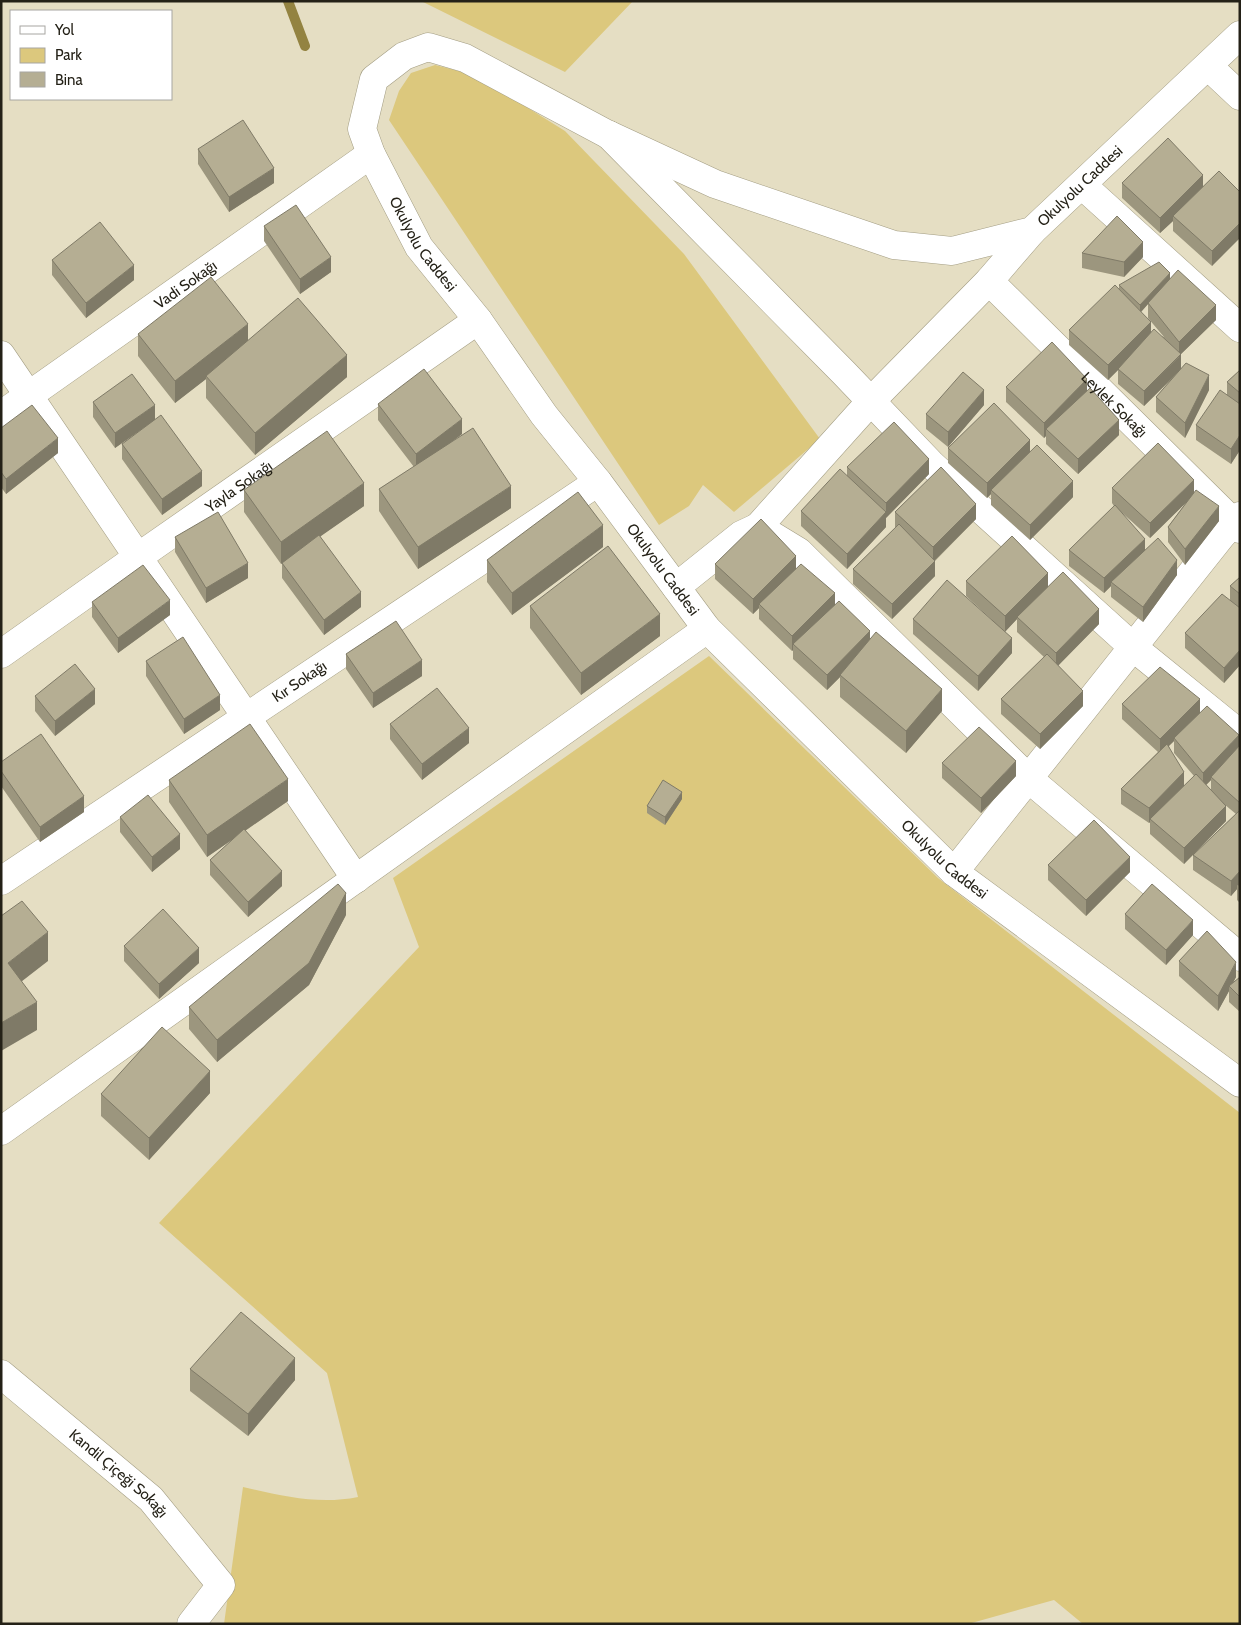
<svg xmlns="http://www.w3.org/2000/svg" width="1241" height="1625" viewBox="0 0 1241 1625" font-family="Cabin,sans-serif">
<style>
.green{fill:#dcc87d}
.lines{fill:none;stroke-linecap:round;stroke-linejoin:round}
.stream{stroke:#938341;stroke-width:10}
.minor-casing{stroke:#a39d83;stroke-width:29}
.tertiary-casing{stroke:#a39d83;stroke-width:29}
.minor{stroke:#fff;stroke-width:28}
.tertiary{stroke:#fff;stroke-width:28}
.wall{fill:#9c967e;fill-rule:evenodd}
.shaded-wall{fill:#7f7a67}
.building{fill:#b5ae93;stroke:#7f7a67}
.labels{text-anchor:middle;stroke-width:4;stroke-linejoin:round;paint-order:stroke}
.street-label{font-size:15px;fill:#242117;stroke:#fff}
</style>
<rect width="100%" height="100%" fill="#e5dec3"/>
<path class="green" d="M421 1H633L565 72Z
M435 65 475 75 565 131 684 254 820 439 734 512 703 485 689 506 659 525 389 120 399 91 411 73Z
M709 656 938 878 1240 1113V1624H1083L1054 1600 968 1624H224L243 1487C281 1496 319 1505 358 1497L327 1373 159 1223 419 947 393 878Z"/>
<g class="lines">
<path class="stream" d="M288 1 305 46"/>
<defs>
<g id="minor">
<path d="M1208 66 1240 96"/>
<path d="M609 135 844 373 932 465 1134 648 1240 734"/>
<path d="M1082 185 1240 328"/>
<path id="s1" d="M989 281 1240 529"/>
<path d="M1 355 356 879"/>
<path id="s2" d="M1 415 371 154"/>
<path d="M758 527 871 401 989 281 1032 231"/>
<path d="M676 587 741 535 758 527 799 552 1029 779 1240 957"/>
<path id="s3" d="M1 654 138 557 478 320"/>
<path d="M954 872 1222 535 1240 516"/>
<path id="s4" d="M1 881 598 482"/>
<path d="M1 1131 707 629"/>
<path id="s5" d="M1 1374 151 1499 221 1585 191 1624"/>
</g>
<g id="tertiary">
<path id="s6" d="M1240 35 1032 231 952 251 894 245 715 184 607 134 465 58 428 47 404 56 374 79 362 129 371 154 419 247 478 320 544 415 598 482 707 629 954 872 1240 1083"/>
</g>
</defs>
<use href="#minor" class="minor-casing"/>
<use href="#tertiary" class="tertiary-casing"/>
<use href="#minor" class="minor"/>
<use href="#tertiary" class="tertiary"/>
</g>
<path class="wall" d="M198 149 274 183 229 212 198 164Z
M1122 183 1203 186 1240 192 1212 266 1173 231V221L1160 233 1122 198Z
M264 226 331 272 300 294 264 241Z
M1082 253 1143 257 1124 277 1082 268Z
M52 260 134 280 86 318 52 275Z
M1239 273H1240V289L1239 288Z
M1170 279 1216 320 1181 354V368L1209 390 1185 438 1156 412V397L1173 378 1144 406 1118 384V370L1108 380 1069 345V330L1119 289V285ZM1148 304V318L1164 337 1151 332 1141 312Z
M138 334 248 340 347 377 255 455 206 398V379L175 403 138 356Z
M1240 370V450L1231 464 1196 440V425L1227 395V382Z
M1006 387 1087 391 1119 435 1078 474 1046 444V436L1044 438 1006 402Z
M93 402 155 420 202 486 162 515 122 459V444L147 425 115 448 93 417Z
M378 404 462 434 450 443 511 508 418 569 379 511V489L414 467 378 420Z
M984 405 948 447 926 429V414Z
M1 428 58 453 6 494 1 487Z
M948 448 1030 452 1073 497 1030 540 991 505V494L987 498 948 463Z
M847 467 929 474 886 518V527L847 569 801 526V511L847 476Z
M1112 488 1194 493 1219 521 1185 565 1168 542V527L1187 501 1150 538 1119 510 1145 550 1177 575 1143 622 1111 597V586L1104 593 1069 566V550L1114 506 1112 503Z
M244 490 364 506 320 536 361 607 324 635 282 578V563L281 564 244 512Z
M895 512 976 519 935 561V576L892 619 853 584V569L895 528Z
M175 537 248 578 206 603 175 552Z
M603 547 512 615 487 582V560Z
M715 564 796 569 870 638 942 711 906 753 840 697V677L827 690 793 659V650L792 651 759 619V608L753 614 715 579Z
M1240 577V665L1224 683 1185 648V633L1230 600V586Z
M966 581 1048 587 1099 624 1058 665 1083 706 1040 749 1001 714V699L1044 657 1017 632V619L1005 631 1012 653 978 691 913 634V619L992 620 966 596Z
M92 602 170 615 118 653 92 617Z
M530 606 660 636 581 695 530 628Z
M346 654 422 676 373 708 346 669Z
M146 661 220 710 184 734 146 676Z
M35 696 95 704 55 736 35 711Z
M1122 704 1239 746 1240 745V903L1237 900V889L1231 896 1193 870V855L1236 814 1224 804 1226 821 1184 864 1150 834V822L1149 823 1121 804V789L1158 752 1122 719ZM1174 741V753L1194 776 1184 786 1169 746ZM1211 780V790L1206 785Z
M390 724 469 743 422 780 390 739Z
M1 762 84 812 40 842 1 786Z
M942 763 1016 776 981 813 942 778Z
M169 780 288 801 245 831 282 886 248 917 210 875V860L232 840 207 857 169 802Z
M682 799 665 825 647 813V806Z
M120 817 180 849 152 872 120 832Z
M1048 865 1130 872 1086 916 1048 880Z
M1125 914 1193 935 1166 965 1125 929Z
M346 915 309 985 217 1062 189 1029V1007Z
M124 946 199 963 159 999 124 961Z
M1179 961 1236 977 1233 983 1240 977V1012L1229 1002V991L1218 1011 1179 976Z
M210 1093 149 1160 101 1116V1094Z
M190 1369 295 1380 248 1436 190 1391Z"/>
<path class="shaded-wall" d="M274 168V183L229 212V197Z
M1203 175V190L1173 216V221L1160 233V218Z
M1240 223V238L1212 266V251Z
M1143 242V257L1124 277V262Z
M331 257V272L300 294V279Z
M134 265V280L86 318V303Z
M1170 273V281L1148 303V304L1140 313V305Z
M1216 305V320L1181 354V369L1144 406V391L1179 357V342Z
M1151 322V337L1108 380V365Z
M248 324V346L206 376V379L175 403V381Z
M347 355V377L255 455V433Z
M1209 375V390L1185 438V423Z
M1087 379V394L1046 429V436L1044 438V423Z
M984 390V405L948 447V432Z
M155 405V420L115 448V433Z
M462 419V434L416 469V454Z
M1119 420V435L1078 474V459Z
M1240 435V450L1231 464V449Z
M58 438V453L6 494V479Z
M1030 440V455L991 490V494L987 498V483Z
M929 459V474L886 518V527L847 569V554L886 512V503Z
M202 471V486L162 515V499Z
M1194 480V495L1150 538V523Z
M1073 481V497L1030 540V525Z
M364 483V506L281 564V542Z
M511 486V508L418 569V547Z
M976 504V519L933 562V547Z
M1219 506V521L1185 565V549Z
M603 525V547L512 615V593Z
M1145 539V554L1111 582V586L1104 593V578Z
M796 556V571L759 604V608L753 614V599Z
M1177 560V575L1143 622V607Z
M935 561V576L892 619V604Z
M248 563V578L206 603V588Z
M1048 573V588L1017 617V619L1005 632V616Z
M361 592V607L324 635V620Z
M835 593V608L793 644V650L792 651V636Z
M170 600V615L118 653V638Z
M1099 609V624L1056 668V653Z
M660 614V636L581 695V673Z
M870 631V646L840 675V677L827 690V675Z
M1012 638V653L978 691V676Z
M1240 650V665L1224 683V668Z
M422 660V676L373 708V693Z
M95 689V704L55 736V721Z
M942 689V711L906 753V731Z
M1083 691V706L1040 749V734Z
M220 695V710L184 734V719Z
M1200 699V714L1174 738V741L1160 754V739Z
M469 728V743L422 780V764Z
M1239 735V750L1211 777V780L1203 788V773Z
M1016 761V776L981 813V798Z
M1184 772V787L1150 819V822L1149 823V808Z
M288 779V801L207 857V835Z
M682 792V799L665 825V817Z
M84 796V812L40 842V827Z
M1226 806V821L1184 864V848Z
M180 834V849L152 872V857Z
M1130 857V872L1086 916V900Z
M282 871V886L248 917V902Z
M1240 871V886L1237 885V889L1231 896V881Z
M346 893V915L309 985 217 1062V1040Z
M1193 920V935L1166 965V950Z
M48 932V961L8 992V963Z
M199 948V963L159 999V984Z
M1236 962V977L1230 988 1229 986V991L1218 1011V996Z
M37 1002V1030L1 1051V1023Z
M210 1071V1093L149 1160V1138Z
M295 1358V1380L248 1436V1414Z"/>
<path class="building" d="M243 120 274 168 229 197 198 149Z
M1168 138 1203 175 1160 218 1122 183Z
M1219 171 1240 192V223L1212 251 1173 216Z
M296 205 331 257 300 279 264 226Z
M1117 216 1143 242 1124 262 1082 253Z
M100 222 134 265 86 303 52 260Z
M1159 262 1170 273 1140 305 1119 285Z
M1178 270 1216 305 1179 342 1148 303Z
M211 277 248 324 175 381 138 334Z
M1115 285 1151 322 1108 365 1069 330Z
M298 298 347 355 255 433 206 376Z
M1154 329 1181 354 1144 391 1118 369Z
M1052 342 1087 379 1044 423 1006 387Z
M1186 363 1209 375 1185 423 1156 397Z
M424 369 462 419 416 454 378 404Z
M1240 370V393L1227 382Z
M963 372 984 390 948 432 926 414Z
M132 374 155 405 115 433 93 402Z
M1090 388 1119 420 1078 459 1046 429Z
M1220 390 1240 404V435L1231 449 1196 425Z
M994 403 1030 440 987 483 948 448Z
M32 405 58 438 6 479 1 472V428Z
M161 415 202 471 162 499 122 444Z
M894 422 929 459 886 503 847 467Z
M473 428 511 486 418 547 379 489Z
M327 431 364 483 281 542 244 490Z
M1158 443 1194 480 1150 523 1112 488Z
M1037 445 1073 481 1030 525 991 490Z
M941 467 976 504 933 547 895 512Z
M840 469 886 512 847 554 801 511Z
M1196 490 1219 506 1185 549 1168 527Z
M578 492 603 525 512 593 487 560Z
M1115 505 1145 539 1104 578 1069 550Z
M218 512 248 563 206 588 175 537Z
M761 519 796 556 753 599 715 564Z
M899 524 935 561 892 604 853 569Z
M319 535 361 592 324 620 282 563Z
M1012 536 1048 573 1005 616 966 581Z
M1158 538 1177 560 1143 607 1111 582Z
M608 546 660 614 581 673 530 606Z
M801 564 835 593 792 636 759 604Z
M143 565 170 600 118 638 92 602Z
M1063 572 1099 609 1056 653 1017 617Z
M1240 577V594L1230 586Z
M947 580 1012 638 978 676 913 619Z
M1222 594 1240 608V650L1224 668 1185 633Z
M839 601 870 631 827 675 793 644Z
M396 621 422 660 373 693 346 654Z
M876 632 942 689 906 731 840 675Z
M183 637 220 695 184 719 146 661Z
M1047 654 1083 691 1040 734 1001 699Z
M75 664 95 689 55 721 35 696Z
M1160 667 1200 699 1160 739 1122 704Z
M437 688 469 728 422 764 390 724Z
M1207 706 1239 735 1203 773 1174 738Z
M250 724 288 779 207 835 169 780Z
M979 727 1016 761 981 798 942 763Z
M41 734 84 796 40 827 1 771V762Z
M1167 744 1184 772 1149 808 1121 789Z
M1240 745V803L1211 777Z
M1196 774 1226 806 1184 848 1150 819Z
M663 780 682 792 665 817 647 806Z
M148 795 180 834 152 857 120 817Z
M1239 811 1240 871 1231 881 1193 855Z
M1094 820 1130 857 1086 900 1048 865Z
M244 829 282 871 248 902 210 860Z
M338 884 346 893 309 963 217 1040 189 1007Z
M1152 884 1193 920 1166 950 1125 914Z
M22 901 48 932 8 963 37 1002 1 1023V916Z
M163 909 199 948 159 984 124 946Z
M1207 931 1236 962 1218 996 1179 961Z
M1240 977V997L1229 986Z
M162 1027 210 1071 149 1138 101 1094Z
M241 1312 295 1358 248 1414 190 1369Z"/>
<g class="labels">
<g class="street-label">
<text transform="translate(1080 186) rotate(-43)" y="5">Okulyolu Caddesi</text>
<text dy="5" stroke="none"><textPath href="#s6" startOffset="1180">Okulyolu Caddesi</textPath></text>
<text dy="5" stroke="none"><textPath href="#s2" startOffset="226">Vadi Sokağı</textPath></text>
<text dy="5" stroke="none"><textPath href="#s1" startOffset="176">Leylek Sokağı</textPath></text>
<text dy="5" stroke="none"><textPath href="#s3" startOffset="291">Yayla Sokağı</textPath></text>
<text dy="5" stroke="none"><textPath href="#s6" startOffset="1585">Okulyolu Caddesi</textPath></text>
<text dy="5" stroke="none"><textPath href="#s4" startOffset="359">Kır Sokağı</textPath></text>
<text dy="5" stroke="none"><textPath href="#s6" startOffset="1990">Okulyolu Caddesi</textPath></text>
<text dy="5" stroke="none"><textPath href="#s5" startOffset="154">Kandil Çiçeği Sokağı</textPath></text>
</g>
</g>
<rect width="1241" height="1625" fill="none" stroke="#242117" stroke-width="5"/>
<rect x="10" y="10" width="162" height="90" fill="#ffffff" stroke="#a7a6a2"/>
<rect x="20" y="26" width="25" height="8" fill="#ffffff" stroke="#a7a6a2"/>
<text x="55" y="35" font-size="15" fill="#242117">Yol</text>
<rect x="20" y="48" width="25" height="15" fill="#dcc87d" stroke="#a7a6a2"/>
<text x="55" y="60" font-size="15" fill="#242117">Park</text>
<rect x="20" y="72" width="25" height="15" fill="#b5ae93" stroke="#a7a6a2"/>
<text x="55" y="85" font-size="15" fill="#242117">Bina</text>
</svg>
